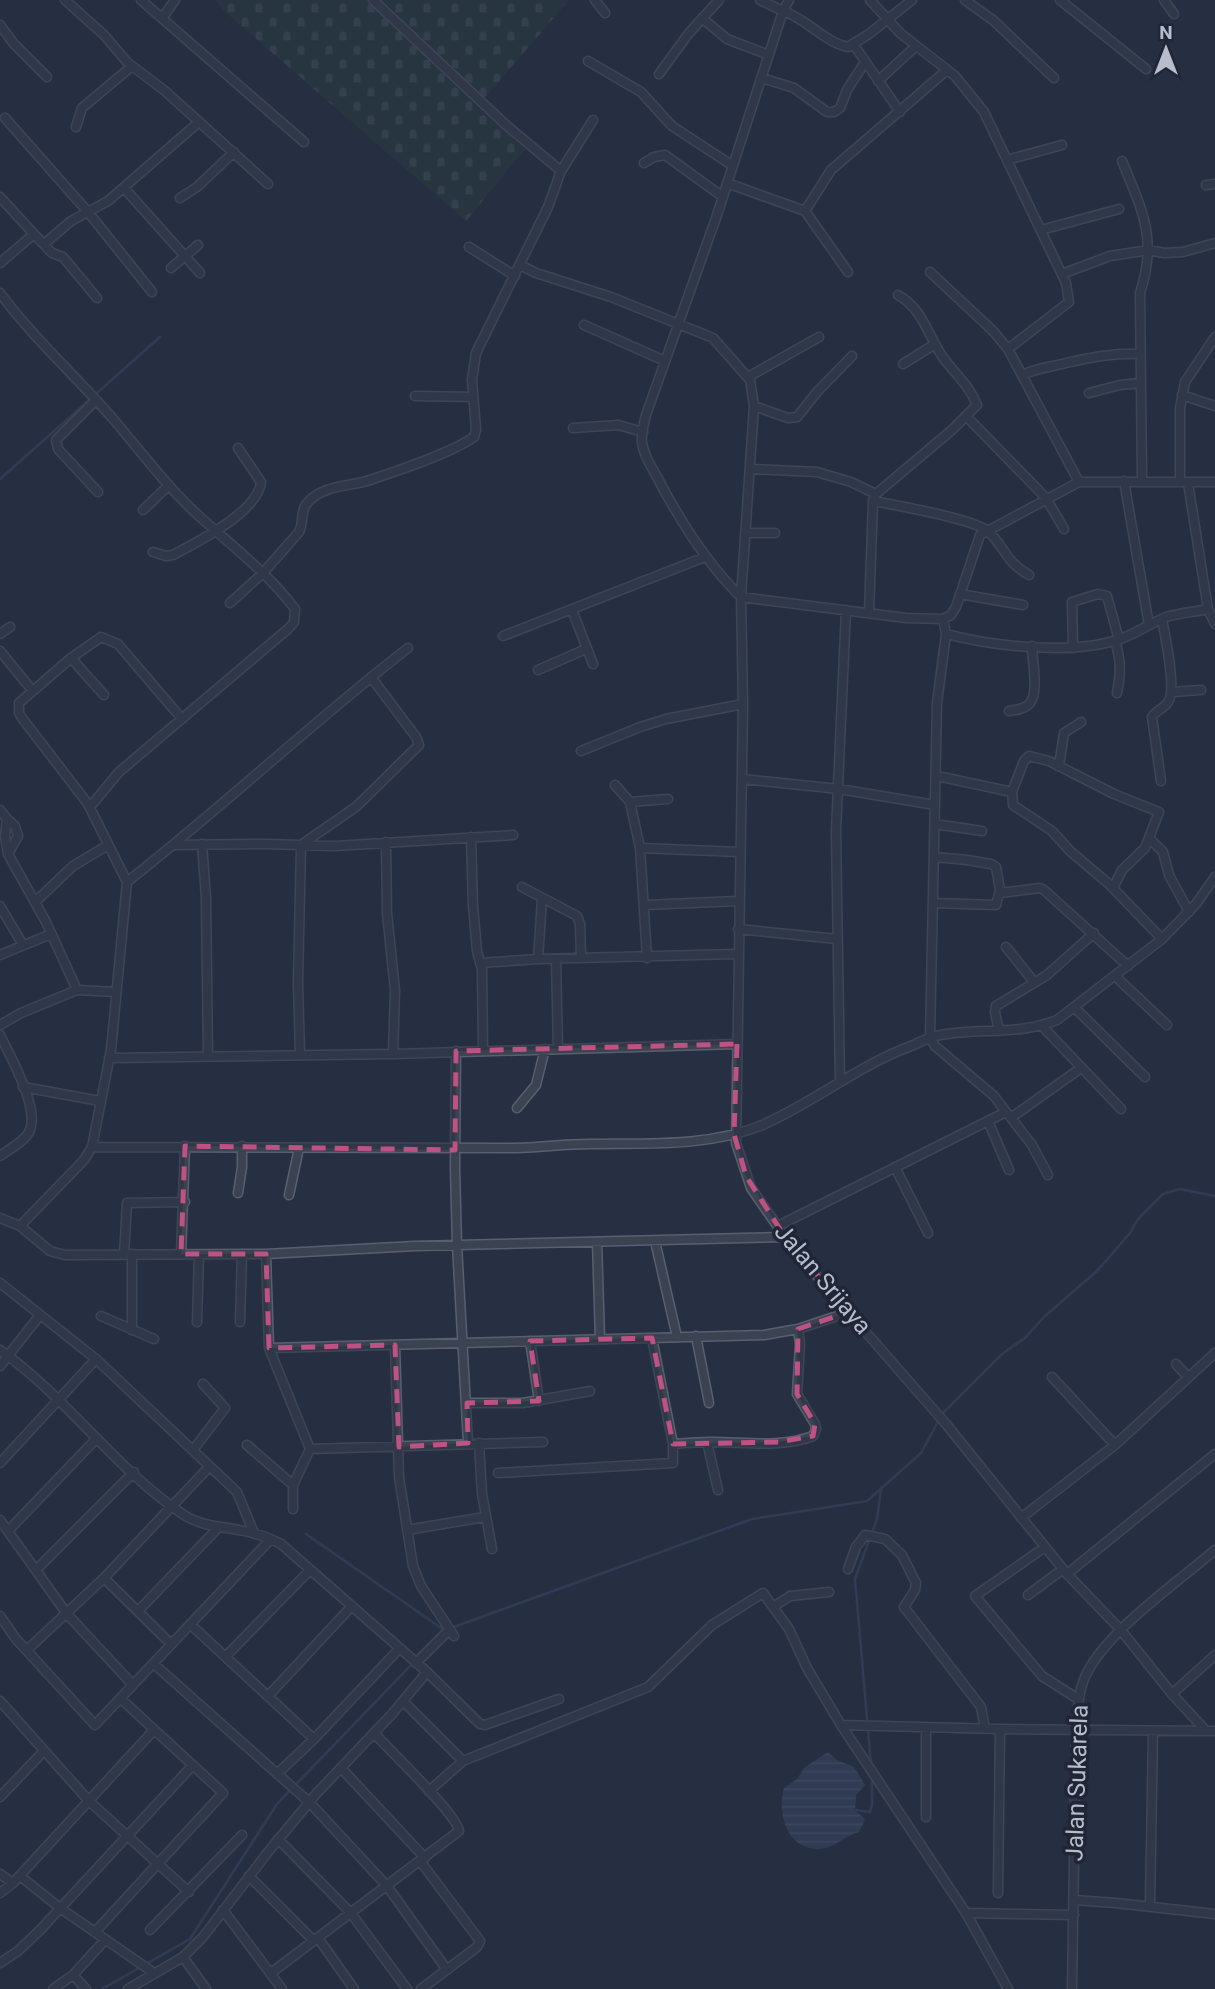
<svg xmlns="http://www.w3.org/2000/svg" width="1215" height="1989" viewBox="0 0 1215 1989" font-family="Roboto,sans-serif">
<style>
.cemetery{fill:url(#cemetery-stones)}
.water{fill:url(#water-rules)}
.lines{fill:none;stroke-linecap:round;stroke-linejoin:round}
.stream{stroke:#3d4a6a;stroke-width:2.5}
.street-casing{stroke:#595f6f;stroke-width:11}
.street{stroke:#3b4251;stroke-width:8}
.marked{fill:none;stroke:#be5282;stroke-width:5;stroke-dasharray:14 9;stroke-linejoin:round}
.labels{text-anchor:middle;stroke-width:7;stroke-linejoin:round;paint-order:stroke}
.street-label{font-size:24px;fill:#b8bdcb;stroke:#202637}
</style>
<defs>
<pattern id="cemetery-stones" width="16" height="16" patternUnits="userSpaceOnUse" patternTransform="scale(1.75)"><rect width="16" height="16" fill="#293c42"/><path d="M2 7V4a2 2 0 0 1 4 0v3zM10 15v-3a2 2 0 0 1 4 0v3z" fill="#46565c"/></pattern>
<pattern id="water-rules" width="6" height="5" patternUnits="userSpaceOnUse" patternTransform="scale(1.75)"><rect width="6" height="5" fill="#3d4a6a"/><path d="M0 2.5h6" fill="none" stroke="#57627e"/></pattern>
</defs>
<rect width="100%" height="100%" fill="#272f42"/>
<path class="cemetery" d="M216 0H569L477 107 525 149 466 221 224 11Z"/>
<path class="water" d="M828 1752 837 1760 854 1767 865 1785 856 1795 855 1810 865 1819 859 1832C845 1836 831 1850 817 1849 786 1848 777 1812 784 1788L797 1779 805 1767Z"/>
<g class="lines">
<path class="stream" d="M0 479 160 337
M942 1414 1002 1354 1025 1338 1044 1317 1098 1270 1130 1233 1138 1219 1163 1194 1180 1189 1215 1196
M306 1534 444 1630
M451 1628 752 1519 867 1501 921 1453 939 1420
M871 1765 855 1579 877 1519 881 1490
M855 1810 870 1812 872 1805V1779
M102 1989 190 1939 277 1804 413 1663"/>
<defs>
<path id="street" d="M65 0 104 35 127 62 165 91 268 184
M141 0 304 142
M373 0 506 125 561 171
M595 0 605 13
M760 0 783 11 789 0
M870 0 900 33 955 76 984 112 1066 283 1069 302 1008 349
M912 0 869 34 848 47C824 42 807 19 783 11L716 218 646 415C644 424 641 433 642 442 643 454 651 466 657 477 680 521 706 563 741 597L743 704 736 1143 751 1188 785 1237 822 1282 946 1424 1067 1574 1120 1629 1172 1694 1206 1731
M965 0 994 21 1054 78
M1060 0 1146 69
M1164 0 1174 14
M163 17 175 0
M702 18 727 39 769 55
M0 25 14 44 47 77
M854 45 900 112
M588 61 641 92 672 126 733 166
M659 74 689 33 719 0
M762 78 794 88 827 112H834L840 108 847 90 865 62
M878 81 916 46
M5 118 88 212 152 292
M76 127 82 108 132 66
M1007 160 1062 145
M1122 161C1142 210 1158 239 1140 293L1142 480
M644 163 654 157 665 155 723 197
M727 183 805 211 831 170 947 70
M1206 185 1215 184
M124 188 200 273
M0 197 34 234 0 263
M180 198 197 187 234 152
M805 211 848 272
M1041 230 1119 209
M34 234 52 253 63 257 97 298
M44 244 71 221 108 201 199 122
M469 247 515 276
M520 265 536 273 611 297 713 338 750 380 754 406 741 597 906 618 943 619 951 615 956 607 980 535 1079 482H1215
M171 268 198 245
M930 272 993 331 1008 349 1079 482
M1062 274 1110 256 1149 250 1164 253 1183 252 1215 243
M0 293C34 339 77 377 114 420 142 453 168 488 199 516 233 547 268 573 295 609L294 622 288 629 119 772 90 807
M584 325 665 361
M903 364 935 344
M1022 375C1037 368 1051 367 1066 363 1092 357 1113 353 1140 354
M748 377 819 337
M1089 393 1120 385 1140 383
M1182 395 1215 406
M415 396 472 397
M96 400 56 440 58 449 98 492
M754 406 788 418 797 417 817 392 852 356
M967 417 1046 498 1064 529
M573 428 618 425 643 432
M750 469 817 472 851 482 876 494
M1124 481 1149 625
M1180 482V408L1185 382 1215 337
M1188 483 1208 609
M873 501C894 505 976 519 989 532 1005 548 1006 562 1029 575
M143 510 169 485
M745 533H775
M153 552 166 556 173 555C197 542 258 512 261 482L238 448
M960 594 1023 605
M230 603 263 573 299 532C304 522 300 510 308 502 324 484 352 487 373 479 400 470 451 453 474 437L476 430 472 380 476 353 548 207 561 171 593 120
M572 610 593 664
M869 613 873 501 876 494 953 429 977 405C970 386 954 373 942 356 928 335 922 308 898 295
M0 634 10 627
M946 634C992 646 1070 655 1117 640 1134 635 1149 624 1166 617 1179 613 1194 612 1208 609L1215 624
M503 636 705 557
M1115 641C1121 660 1121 673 1117 693
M1073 648 1072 602 1098 594 1107 596 1119 640
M0 651 32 690
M71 658 104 695
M538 670 586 649
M1172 692 1201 690
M1009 711C1015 710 1026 709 1030 703 1039 692 1032 660 1032 646
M581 751 640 727 666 719 743 704
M1059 766 1064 733 1081 722
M937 776 1012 792 1024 761 1029 756 1049 761 1114 794 1159 812 1145 848 1122 870 1113 888
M742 779 839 789 935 805
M1161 781 1152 717C1156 710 1164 709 1168 702 1177 690 1165 636 1162 619
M615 785 630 802 640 848 647 958
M1012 792 1013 805 1052 831 1070 851 1109 884 1162 939
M630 802 668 799
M0 810 7 819 5 836 8 854 46 922 77 990
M7 819 15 826 18 836 8 854
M935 824 982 831
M471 837 473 906 477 951 482 969 483 1050
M1150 839 1163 852 1169 875 1189 912
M386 842 387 913 395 991 393 1054
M202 844 206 898 208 1055
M174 845 264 844 335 846 513 835
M640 848 739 852
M127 882C223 807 311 723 408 648
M522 887 577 916 580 924 581 958
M1000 893 1040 888 1044 890 1128 966
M35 902 73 866 108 845
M933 903 996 905 1000 890 996 867 991 864 967 860 934 857
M645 905 738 901
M0 906 23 945
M738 929 837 939
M1006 947 1034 982
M0 955 51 934
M538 959 542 899
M556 959 558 1048
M480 963 538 959 737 954
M1115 976 1167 1025
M1075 1008 1145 1077
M0 1025 21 1013 77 990 116 992
M1042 1026 1121 1109
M999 1031 995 1012 996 1006 1047 975 1094 933
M0 1035C10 1056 41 1110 29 1132 24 1142 9 1149 0 1156
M456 1051 455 1168 457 1245 468 1443
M300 1055 298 983 301 845 357 806 419 745 416 737 371 677
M109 1058 393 1054 737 1044
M840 1082 836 831 846 610
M23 1087 100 1101
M517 1108 536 1085 545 1049
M1008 1114 1032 1145 1048 1175
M1012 1117 1081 1068
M988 1121 1009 1170
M92 1147 516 1148C541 1147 566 1144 591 1144 646 1143 707 1147 760 1126 812 1104 857 1066 911 1046 919 1043 927 1038 935 1036 976 1027 1018 1036 1057 1020L1162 939 1196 904 1215 877
M895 1167 928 1233
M238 1193 242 1167V1146
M289 1195 299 1148
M0 1218 20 1226 50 1251 65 1255 266 1254 415 1246 785 1237
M20 1226 84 1160 92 1147 111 1050 127 882 88 804 22 718 19 713V703L71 658 101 637 118 644 182 719
M778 1226 1006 1112 994 1096 935 1046 930 1038 937 703 946 634 943 619
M655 1241 677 1337
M597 1242 600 1339
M181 1254 185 1146
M266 1254 269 1348 310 1449 543 1442
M124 1255 127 1203 185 1202
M0 1283 96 1359 237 1492 254 1533
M101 1316 154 1339
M197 1322 199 1255
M240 1322 242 1254
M132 1330V1254
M696 1336 709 1403
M530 1341 539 1401
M395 1345 399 1477 413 1566 421 1586 454 1636
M269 1348 764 1335 798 1329 849 1312
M0 1350C68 1398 115 1469 184 1515 206 1529 232 1526 256 1534 264 1536 273 1540 281 1544L427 1672 480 1724 485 1725 559 1699
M1176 1364 1188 1377
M0 1366 40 1315
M1052 1377 1115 1445
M467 1403H523L590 1391
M707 1442 718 1490
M479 1443 482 1494 492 1549
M673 1444C686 1443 699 1442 712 1442 745 1442 782 1448 813 1436L816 1429 815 1424 797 1394 800 1344 798 1329
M247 1445 293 1485
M193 1450 225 1408 203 1384
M0 1463 96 1359
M498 1473 673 1463V1444L652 1338
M293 1509V1485L310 1449
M1021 1518 1115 1445 1215 1353
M0 1520 67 1614 133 1685
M407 1530 485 1517
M8 1531 97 1438
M1045 1547 975 1596 1042 1676 1078 1699
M848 1569 856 1547 865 1535 885 1539 902 1555 916 1583 915 1590 904 1607 981 1707 985 1729
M36 1570 134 1472
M1067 1574 1215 1454
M104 1578 171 1644
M1028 1595 1063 1569
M773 1607 790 1596 829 1592
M138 1611 218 1528
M0 1616 16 1639 95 1725 270 1540
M190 1624 314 1739
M27 1650 104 1578 209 1467
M226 1656 310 1570
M416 1663 449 1630
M154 1664 309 1802 387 1886 447 1970
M1172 1694 1215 1655
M269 1695 350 1608
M0 1701 89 1801 189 1892
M403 1701 463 1761
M841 1725 1000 1729 1215 1731
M341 1768 425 1858
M277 1774 314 1739 399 1649
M429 1791 463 1761 648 1687 712 1625 763 1593 789 1629 807 1668 841 1725 966 1913 1008 1989
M0 1797 44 1751
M926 1817V1727
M278 1839 350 1912 407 1989
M420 1861 480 1941 477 1947 421 1989
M0 1874 13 1883
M20 1876 60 1908 154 1973
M249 1876 314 1941
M0 1893 13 1883 154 1730
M998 1893 1000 1729
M1074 1900 1116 1903 1215 1914
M1150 1906 1153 1731
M223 1910 282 1989
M966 1913 1074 1915
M150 1930 242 1835
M95 1932 223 1793 121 1699
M318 1938 354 1989
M183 1957 206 1989
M0 1963 18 1951 41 1929 193 1765
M271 1973 459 1831C457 1814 389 1750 374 1733
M73 1975 86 1989
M53 1989 73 1975 105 1940
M128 1989 183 1957 203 1937 268 1852 316 1794 392 1714 427 1672
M1072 1989 1076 1730C1078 1713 1077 1698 1083 1682 1099 1636 1177 1583 1215 1550"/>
</defs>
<use href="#street" class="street-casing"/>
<use href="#street" class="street"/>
</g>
<path d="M0 0H1215V1989H0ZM737 1044 734 1134 746 1176 785 1237 849 1312 798 1329 797 1394 815 1424 813 1436 779 1442 673 1444 652 1338 530 1341 539 1401 467 1403 468 1443 399 1447 395 1345 269 1348 266 1254H181L185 1146 455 1150 456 1051Z" fill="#272f42" fill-opacity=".55" fill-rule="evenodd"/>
<path class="marked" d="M737 1044 734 1134 746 1176 785 1237 849 1312 798 1329 797 1394 815 1424 813 1436 779 1442 673 1444 652 1338 530 1341 539 1401 467 1403 468 1443 399 1447 395 1345 269 1348 266 1254H181L185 1146 455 1150 456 1051Z"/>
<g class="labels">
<g class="street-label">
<text transform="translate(823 1279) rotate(50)" y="8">Jalan Srijaya</text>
<text transform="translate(1077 1783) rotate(-88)" y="8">Jalan Sukarela</text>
</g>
</g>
<g transform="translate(1166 49)" stroke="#202637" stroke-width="5" paint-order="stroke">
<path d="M0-5L12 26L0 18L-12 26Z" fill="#b8bdcb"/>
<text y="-10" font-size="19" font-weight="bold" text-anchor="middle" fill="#b8bdcb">N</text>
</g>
</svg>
